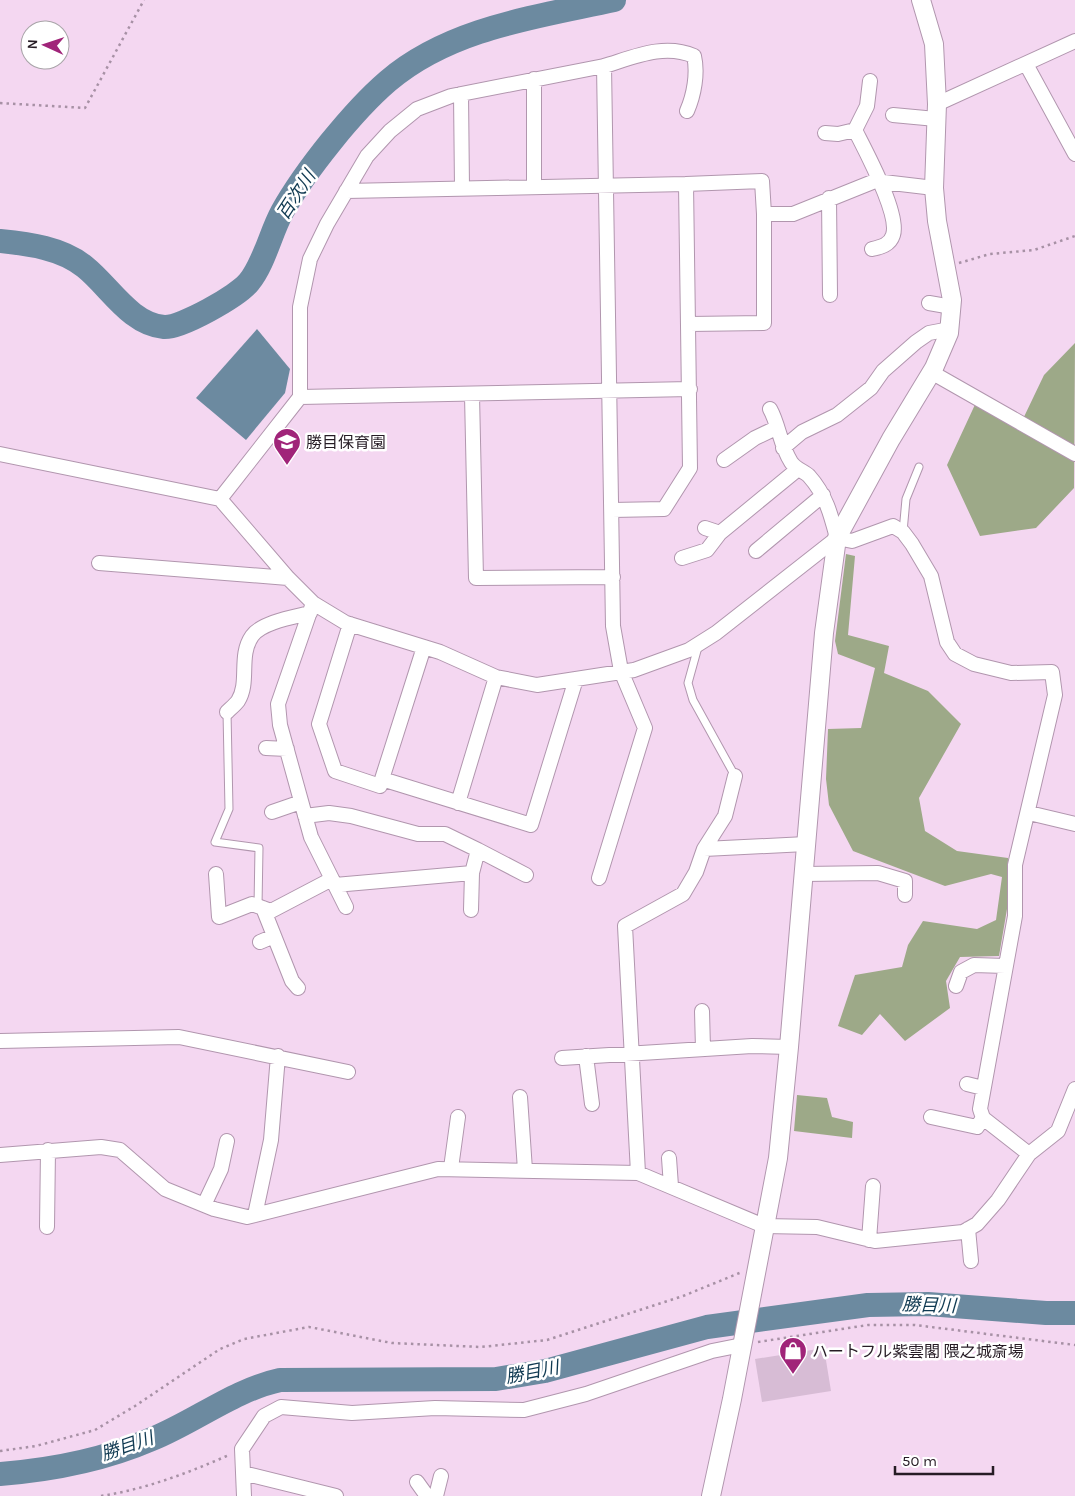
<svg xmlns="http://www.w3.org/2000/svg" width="1075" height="1496" viewBox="0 0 1075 1496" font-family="Karla,'Noto Sans JP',sans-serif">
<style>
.forest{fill:#9da988}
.water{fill:#6c8aa0}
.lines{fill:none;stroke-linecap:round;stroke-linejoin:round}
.river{stroke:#6c8aa0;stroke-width:24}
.building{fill:#d7bcd5}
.service-casing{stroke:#b196ae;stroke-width:9}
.minor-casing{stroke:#b196ae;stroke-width:16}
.tertiary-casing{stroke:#b196ae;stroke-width:20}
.path{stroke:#a791a5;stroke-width:2.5;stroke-dasharray:2.5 4;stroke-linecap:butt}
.service{stroke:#fff;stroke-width:7}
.minor{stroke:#fff;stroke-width:14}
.tertiary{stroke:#fff;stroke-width:18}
.labels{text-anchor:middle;stroke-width:5;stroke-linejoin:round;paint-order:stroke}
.poi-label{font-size:16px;fill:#261c25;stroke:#fff;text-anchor:start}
.water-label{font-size:18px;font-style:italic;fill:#0f3951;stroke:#fff}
</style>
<rect width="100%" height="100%" fill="#f4d7f1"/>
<path class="forest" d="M1075 343 1074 488 1036 528 980 536 947 465 979 396 1022 421 1044 375Z
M846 554 855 556 848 635 889 646 884 673 928 691 961 724 919 798 925 831 957 851 1008 858 1007 909 999 956 960 957 946 981 950 1008 905 1041 880 1014 862 1035 838 1026 855 975 902 967 908 945 923 921 977 929 996 920 1002 877 991 874 945 886 853 851 829 805 826 779 828 729 861 728 875 668 838 654 835 641Z
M797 1095 827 1098 832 1117 853 1122 852 1138 794 1131Z"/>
<path class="water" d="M257 329 290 369 285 393 246 440 196 398Z"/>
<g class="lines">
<path class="river" d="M0 241C29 244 62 248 85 267 110 287 130 324 164 327 181 328 238 296 249 282 264 264 271 232 282 212 305 171 353 111 388 81 450 28 536 17 614 0
M0 1474C51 1470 106 1459 152 1439 196 1421 234 1390 280 1380L496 1379 545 1371 707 1327 868 1305 928 1304 1046 1313H1075"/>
</g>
<path class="building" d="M824 1348 831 1391 762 1402 755 1359Z"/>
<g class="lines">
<defs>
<path id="service" d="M903 532 906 499 919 467
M698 647 688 683 693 700 735 776
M227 712 229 809 215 842 259 848 258 906"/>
<path id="minor" d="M1026 64 1075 154
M604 66C634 57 664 43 694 56 698 73 694 95 687 111
M461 94 462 188
M937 104 1075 41
M893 115 936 119
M855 130 867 106 870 81
M825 133 838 134 855 130C865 150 900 214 893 235 890 245 881 247 872 249
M686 184 762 181 764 214
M534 187V79
M346 191 686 184 690 468 664 509 612 510
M829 198 830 295
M929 303 952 307
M689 324 764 323V214H793L875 181 934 188
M931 372 1075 454
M472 395 476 578 613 577
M300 397 690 389
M770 409C779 425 780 445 791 462 795 469 804 471 809 476 826 495 831 515 837 538
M783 448 802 432 837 415 871 388 883 371 916 342 929 333 950 329
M0 454 220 499 288 578 313 603 346 623 440 652 496 677 537 685 634 670 689 650 716 633 837 538 852 541 893 526 903 532 912 544 931 576 947 642 955 654 974 664 1011 673 1052 672 1055 695 1015 865V916L980 1109 983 1118 1029 1154
M724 460 755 438 776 428
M220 499 300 397V307L310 259 327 224 367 156 390 131 417 109 451 96 604 66 613 626 621 671 645 728 599 878
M705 528 720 533 798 469
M756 551 823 495
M682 558 707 550 720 533
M99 563 288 578
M313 603 278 704 280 725 311 837 346 907
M350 624 319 724 335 771 380 786 382 779 531 825 576 679
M227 712C230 709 235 705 238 701 250 682 238 656 252 636 262 622 294 617 310 613
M266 748 287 749
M735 776 725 816 704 849 806 844
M382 779 424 647
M458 803 496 677
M272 812 301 802
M1029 813 1075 824
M305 816 329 813 351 816 418 834H445L478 850
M472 873 478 850 526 875
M216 874 219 917 252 904 271 911 332 879
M804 874 878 873 905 881V895
M335 885 472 873 471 910
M263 908 292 981 298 988
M260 942 274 936
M956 986 961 972 974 965 1005 966
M702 1011 703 1049
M0 1041 179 1037 348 1072
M586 1056 592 1104
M562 1058 752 1046 789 1047
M967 1084 983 1088
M520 1097 525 1170
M931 1117 977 1127 983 1118
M0 1155 101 1147 120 1150 165 1189 214 1209 247 1217 438 1169 638 1173 764 1226 817 1227 875 1241 963 1232 977 1224 998 1200 1029 1154 1058 1131 1075 1089
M669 1158 671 1186
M451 1168 458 1117
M638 1173 625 926 683 894 696 872 704 849
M204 1205 221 1169 227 1141
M255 1215 271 1140 278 1056
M47 1227 48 1150
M968 1229 971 1261
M869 1240 873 1186
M243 1473 336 1496
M417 1482 427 1496
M244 1496 242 1449 264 1416 281 1407 352 1413 435 1408 524 1410 586 1394 712 1351 742 1345
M436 1496 441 1476"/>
<path id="tertiary" d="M711 1496 732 1399 778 1158 789 1047 824 633 837 538 891 439 934 368 949 333 952 300 937 221 934 188 937 104 934 44 921 0"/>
</defs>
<use href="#service" class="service-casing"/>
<use href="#minor" class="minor-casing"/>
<use href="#tertiary" class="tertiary-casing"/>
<path class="path" d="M0 103 85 108 144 0
M959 263 990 254 1034 250 1075 236
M758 1342 868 1325H915L1075 1345
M0 1451 36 1446 95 1430 135 1406 220 1349 244 1339 309 1327 392 1343 481 1347 547 1340 683 1296 742 1272
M101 1496C146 1489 188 1473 229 1455"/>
<use href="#service" class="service"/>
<use href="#minor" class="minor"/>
<use href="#tertiary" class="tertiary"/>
</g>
<defs>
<symbol id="school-pin" viewBox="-11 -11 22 30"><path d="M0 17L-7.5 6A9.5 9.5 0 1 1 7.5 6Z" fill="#a02479" stroke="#fff"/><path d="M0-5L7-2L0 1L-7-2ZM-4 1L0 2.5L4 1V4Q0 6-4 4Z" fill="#fff"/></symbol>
<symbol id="shop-pin" viewBox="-11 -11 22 30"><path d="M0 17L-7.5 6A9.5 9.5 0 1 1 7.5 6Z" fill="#a02479" stroke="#fff"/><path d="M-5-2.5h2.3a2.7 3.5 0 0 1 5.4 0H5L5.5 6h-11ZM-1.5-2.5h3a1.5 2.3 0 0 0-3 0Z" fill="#fff"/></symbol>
</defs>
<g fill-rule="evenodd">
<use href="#school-pin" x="271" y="426" width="32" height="43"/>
<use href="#shop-pin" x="777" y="1335" width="32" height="43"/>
</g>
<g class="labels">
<g class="poi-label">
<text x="306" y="448">勝目保育園</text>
<text x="812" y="1357">ハートフル紫雲閣 隈之城斎場</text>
</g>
<g class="water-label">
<text transform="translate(296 195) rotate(-57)" y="6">百次川</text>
<text transform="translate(929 1305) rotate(2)" y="6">勝目川</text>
<text transform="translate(532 1372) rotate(-11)" y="6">勝目川</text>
<text transform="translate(127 1446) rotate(-19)" y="6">勝目川</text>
</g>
</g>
<g transform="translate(45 45) rotate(273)"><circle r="24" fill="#ffffff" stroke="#a8a4a8"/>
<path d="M0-4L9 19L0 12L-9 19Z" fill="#a02479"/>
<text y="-8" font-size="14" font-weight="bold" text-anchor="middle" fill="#261c25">N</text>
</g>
<path d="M895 1466v8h98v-8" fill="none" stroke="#261c25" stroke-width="2.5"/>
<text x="902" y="1466" font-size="15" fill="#261c25" stroke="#ffffff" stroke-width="4" paint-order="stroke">50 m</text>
</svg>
